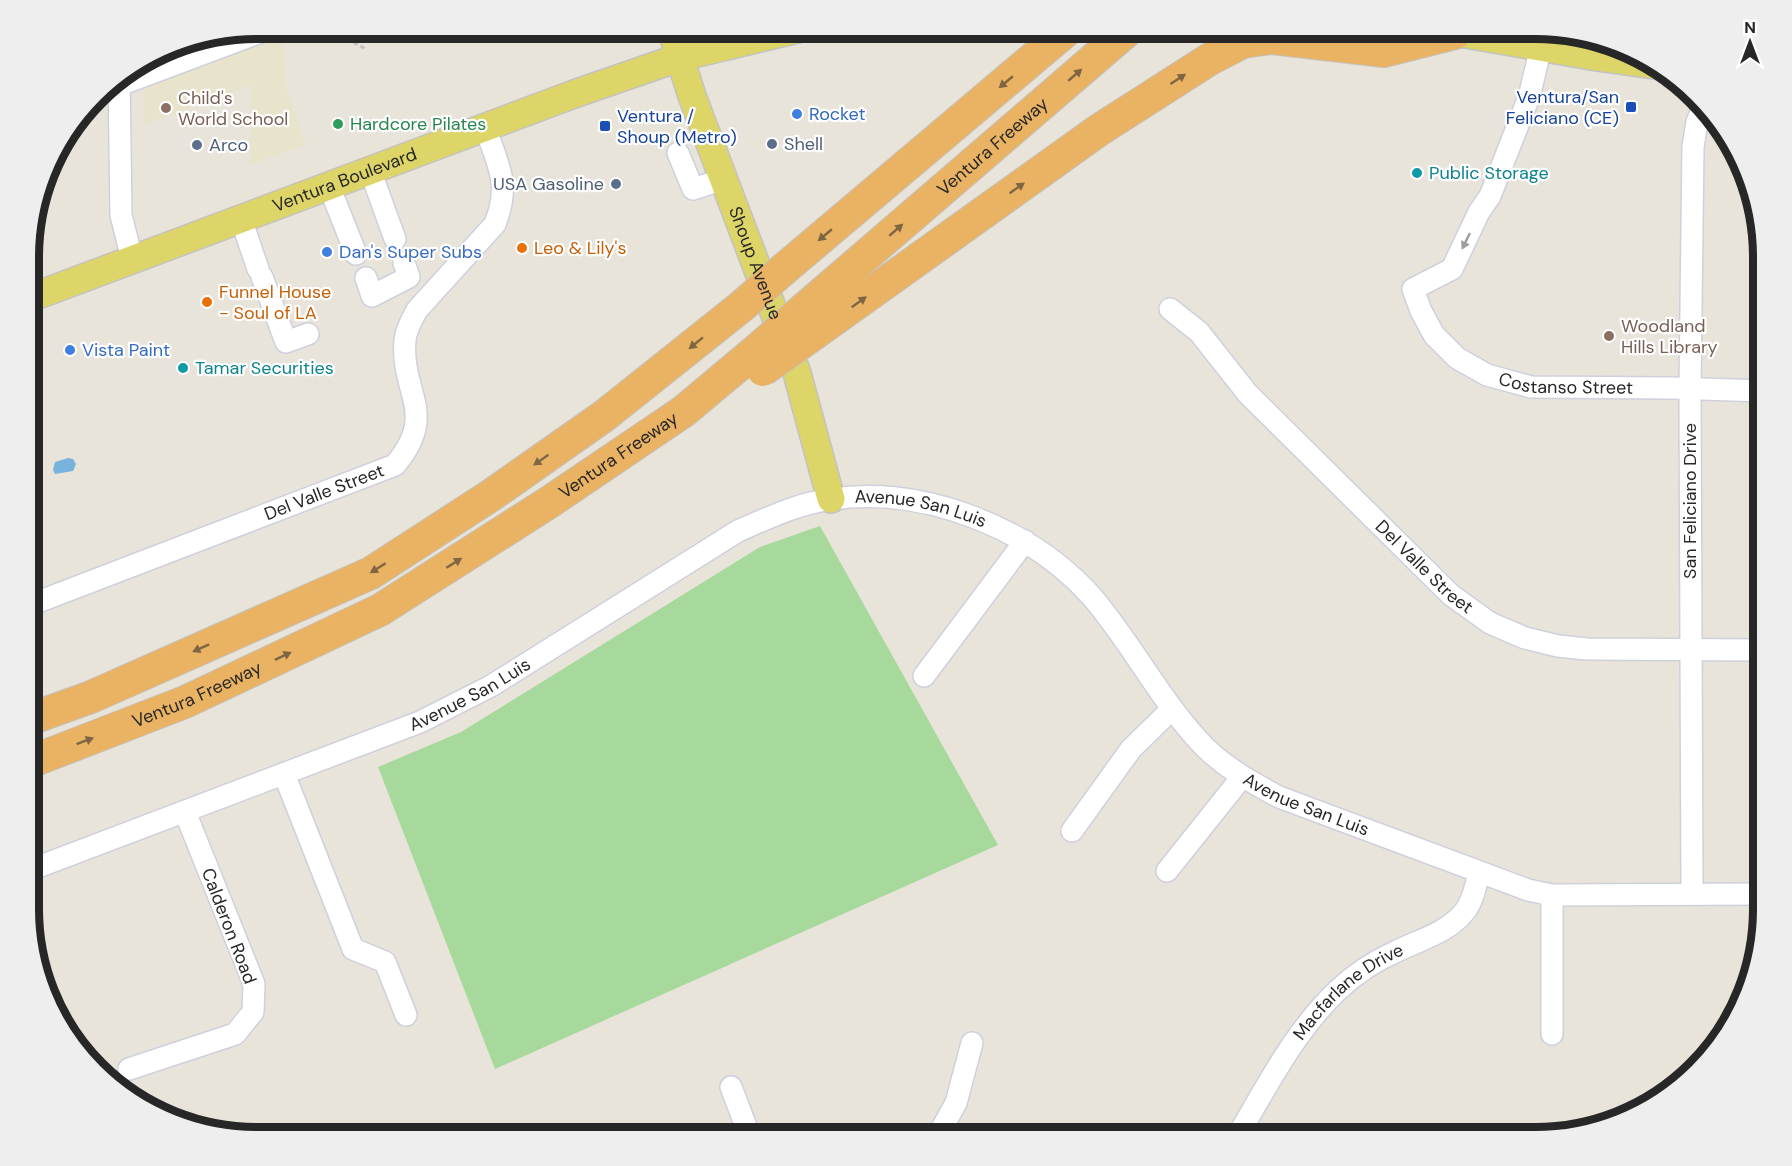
<svg xmlns="http://www.w3.org/2000/svg" width="1792" height="1166" viewBox="0 0 1792 1166" font-family="'DM Sans',sans-serif">
<style>
.education{fill:#e8e3cb}
.green{fill:#a7d89c}
.water{fill:#78b3de}
.lines{fill:none;stroke-linecap:round;stroke-linejoin:round}
.minor-casing{stroke:#cfd0de;stroke-width:24}
.major-casing{stroke:#c3c3c3;stroke-width:30}
.highway-casing{stroke:#c3c3c3;stroke-width:34}
.path{stroke:#c3c3c3;stroke-width:3;stroke-dasharray:4.5 3;stroke-linecap:butt}
.minor{stroke:#fff;stroke-width:21}
.major{stroke:#ded568;stroke-width:27}
.highway{stroke:#eab263;stroke-width:32}
.highway-bridge-casing{stroke:#c3c3c3;stroke-width:34;stroke-linecap:butt}
.highway-bridge{stroke:#eab263;stroke-width:32}
.oneway{fill:#7f6642}
.oneway2{fill:#9e9e9e}
.transit-dot{fill:#1a4fb4;stroke:#fff;stroke-width:2}
.education-dot{fill:#8d6e63;stroke:#fff;stroke-width:2}
.shop-dot{fill:#3f7fe0;stroke:#fff;stroke-width:2}
.leisure-dot{fill:#2e9e5b;stroke:#fff;stroke-width:2}
.service-dot{fill:#5c6f8a;stroke:#fff;stroke-width:2}
.culture-dot{fill:#0f9aa8;stroke:#fff;stroke-width:2}
.food-dot{fill:#e8710a;stroke:#fff;stroke-width:2}
.labels{text-anchor:middle;stroke-width:4.5;stroke-linejoin:round;paint-order:stroke}
.transit-label{font-size:18px;fill:#164399;stroke:#fff;text-anchor:end}
.education-label{font-size:18px;fill:#785e54;stroke:#fff;text-anchor:start}
.shop-label{font-size:18px;fill:#366cbe;stroke:#fff;text-anchor:start}
.leisure-label{font-size:18px;fill:#27864d;stroke:#fff;text-anchor:start}
.service-label{font-size:18px;fill:#4e5e75;stroke:#fff;text-anchor:start}
.street-label{font-size:18px;fill:#272727;stroke:#fff}
.culture-label{font-size:18px;fill:#0d838f;stroke:#fff;text-anchor:start}
.food-label{font-size:18px;fill:#c56008;stroke:#fff;text-anchor:start}
.rim{fill:none;stroke:#272727;stroke-width:8}
</style>
<rect width="100%" height="100%" fill="#e8e4da"/>
<path class="education" d="M278 30 284 47 287 90 306 145 250 165 251 85 143 125V82Z"/>
<path class="green" d="M820 526 998 845 495 1069 378 767 461 732 760 547Z"/>
<path class="water" d="M68 458 73 459 76 464 73 471 55 474 53 470 55 462Z"/>
<g class="lines">
<defs>
<g id="minor">
<path id="s1" d="M1541 47 1529 97 1490 196 1479 212 1452 269 1413 289 1421 311 1434 335 1457 358 1487 375 1531 387 1671 388 1763 391"/>
<path d="M119 77 121 215 132 259"/>
<path d="M101 92 269 29"/>
<path d="M678 153 693 189 724 179"/>
<path d="M370 170 395 239"/>
<path d="M329 186 356 254"/>
<path d="M241 219 258 269"/>
<path d="M262 277 286 342 308 334"/>
<path d="M366 278 372 296 409 277 404 263"/>
<path id="s2" d="M1170 309 1199 332 1248 394 1451 595 1490 623 1525 638 1558 646 1587 649 1763 650"/>
<path id="s3" d="M30 605 395 465C439 413 400 393 405 340 406 329 412 320 417 310L495 224C511 184 498 165 485 127"/>
<path d="M924 676 1025 541"/>
<path d="M284 774 353 949 385 962 406 1015"/>
<path d="M1072 831 1131 749 1172 709"/>
<path id="s4" d="M30 870 420 722 491 686 738 531C768 518 799 503 832 499 925 486 1031 528 1093 598 1131 643 1158 696 1198 740 1220 765 1251 782 1279 797L1528 890 1552 895 1763 894"/>
<path d="M1167 871 1242 777"/>
<path d="M1692 894 1690 389 1693 147 1697 122 1702 110"/>
<path d="M1552 895V1034"/>
<path d="M129 1069 235 1034 253 1012 254 984 185 812"/>
<path d="M731 1087 750 1137"/>
<path d="M937 1137 956 1103 972 1043"/>
<path id="s5" d="M1237 1137C1267 1086 1294 1032 1338 990 1354 975 1375 961 1395 952 1419 940 1448 933 1465 911 1473 901 1476 885 1479 872"/>
</g>
<g id="major">
<path id="s6" d="M671 29 692 96 797 373 831 499"/>
<path d="M1336 29 1367 32 1436 30"/>
<path d="M1437 29 1597 57 1661 66"/>
<path id="s7" d="M30 298 574 94 681 57 798 29"/>
</g>
<g id="highway">
<path d="M784 269 1068 29"/>
<path id="s8" d="M804 309 1129 29"/>
<path d="M811 336 1099 130 1210 59 1243 42 1270 38 1384 51 1455 33"/>
<path d="M30 719 91 697 371 573 490 496 604 416 742 306"/>
<path id="s9" d="M30 762 185 702 380 610 548 503 684 411 752 354"/>
</g>
</defs>
<use href="#minor" class="minor-casing"/>
<use href="#major" class="major-casing"/>
<use href="#highway" class="highway-casing"/>
<path class="path" d="M327 29 366 49"/>
<use href="#minor" class="minor"/>
<use href="#major" class="major"/>
<use href="#highway" class="highway"/>
<defs>
<path id="highway-bridge" d="M742 306 784 269
M752 354 804 309
M763 370 811 336"/>
</defs>
<use href="#highway-bridge" class="highway-bridge-casing"/>
<use href="#highway-bridge" class="highway-bridge"/>
</g>
<defs><path id="oneway-solid" d="M-6-.8H1V-3.2L6.5 0L1 3.2V.8H-6Z" transform="scale(1.5)"/></defs>
<g class="oneway">
<use href="#oneway-solid" transform="translate(1075 75) rotate(-41)"/>
<use href="#oneway-solid" transform="translate(1178 79) rotate(-33)"/>
<use href="#oneway-solid" transform="translate(1006 82) rotate(140)"/>
<use href="#oneway-solid" transform="translate(1017 188) rotate(-35)"/>
<use href="#oneway-solid" transform="translate(896 230) rotate(-41)"/>
<use href="#oneway-solid" transform="translate(825 235) rotate(140)"/>
<use href="#oneway-solid" transform="translate(859 302) rotate(-36)"/>
<use href="#oneway-solid" transform="translate(696 343) rotate(141)"/>
<use href="#oneway-solid" transform="translate(541 460) rotate(145)"/>
<use href="#oneway-solid" transform="translate(454 563) rotate(-32)"/>
<use href="#oneway-solid" transform="translate(378 568) rotate(148)"/>
<use href="#oneway-solid" transform="translate(201 648) rotate(156)"/>
<use href="#oneway-solid" transform="translate(283 656) rotate(-25)"/>
<use href="#oneway-solid" transform="translate(85 741) rotate(-21)"/>
</g>
<use class="oneway2" href="#oneway-solid" transform="translate(1466 241) rotate(116)"/>
<g class="transit-dot">
<rect x="1625" y="101" width="12" height="12" rx="3"/>
<rect x="599" y="120" width="12" height="12" rx="3"/>
</g>
<g class="education-dot">
<circle cx="166" cy="108" r="6"/>
<circle cx="1609" cy="336" r="6"/>
</g>
<g class="shop-dot">
<circle cx="797" cy="114" r="6"/>
<circle cx="327" cy="252" r="6"/>
<circle cx="70" cy="350" r="6"/>
</g>
<circle class="leisure-dot" cx="338" cy="124" r="6"/>
<g class="service-dot">
<circle cx="772" cy="144" r="6"/>
<circle cx="197" cy="145" r="6"/>
<circle cx="616" cy="184" r="6"/>
</g>
<g class="culture-dot">
<circle cx="1417" cy="173" r="6"/>
<circle cx="183" cy="368" r="6"/>
</g>
<g class="food-dot">
<circle cx="522" cy="248" r="6"/>
<circle cx="207" cy="302" r="6"/>
</g>
<g class="labels">
<g class="transit-label">
<text x="1619" y="103">Ventura/San<tspan x="1619" dy="21">Feliciano (CE)</tspan></text>
<text x="617" y="122" text-anchor="start">Ventura /<tspan x="617" dy="21">Shoup (Metro)</tspan></text>
</g>
<g class="education-label">
<text x="178" y="104">Child's<tspan x="178" dy="21">World School</tspan></text>
<text x="1621" y="332">Woodland<tspan x="1621" dy="21">Hills Library</tspan></text>
</g>
<g class="shop-label">
<text x="809" y="120">Rocket</text>
<text x="339" y="258">Dan's Super Subs</text>
<text x="82" y="356">Vista Paint</text>
</g>
<g class="leisure-label">
<text x="350" y="130">Hardcore Pilates</text>
</g>
<g class="service-label">
<text x="784" y="150">Shell</text>
<text x="209" y="151">Arco</text>
<text x="604" y="190" text-anchor="end">USA Gasoline</text>
</g>
<g class="street-label">
<text dy="6" stroke="none"><textPath href="#s8" startOffset="249">Ventura Freeway</textPath></text>
<text dy="6" stroke="none"><textPath href="#s7" startOffset="336">Ventura Boulevard</textPath></text>
<text dy="6" stroke="none"><textPath href="#s6" startOffset="249">Shoup Avenue</textPath></text>
<text dy="6" stroke="none"><textPath href="#s1" startOffset="482">Costanso Street</textPath></text>
<text dy="6" stroke="none"><textPath href="#s9" startOffset="666">Ventura Freeway</textPath></text>
<text dy="6" stroke="none"><textPath href="#s3" startOffset="315">Del Valle Street</textPath></text>
<text transform="translate(1690 501) rotate(-90)" y="6">San Feliciano Drive</text>
<text dy="6" stroke="none"><textPath href="#s4" startOffset="978">Avenue San Luis</textPath></text>
<text dy="6" stroke="none"><textPath href="#s2" startOffset="363">Del Valle Street</textPath></text>
<text dy="6" stroke="none"><textPath href="#s4" startOffset="474">Avenue San Luis</textPath></text>
<text dy="6" stroke="none"><textPath href="#s9" startOffset="180">Ventura Freeway</textPath></text>
<text dy="6" stroke="none"><textPath href="#s4" startOffset="1482">Avenue San Luis</textPath></text>
<text transform="translate(229 926) rotate(69)" y="6">Calderon Road</text>
<text dy="6" stroke="none"><textPath href="#s5" startOffset="186">Macfarlane Drive</textPath></text>
</g>
<g class="culture-label">
<text x="1429" y="179">Public Storage</text>
<text x="195" y="374">Tamar Securities</text>
</g>
<g class="food-label">
<text x="534" y="254">Leo &amp; Lily's</text>
<text x="219" y="298">Funnel House<tspan x="219" dy="21">- Soul of LA</tspan></text>
</g>
</g>
<path d="M0 0H1792V1166H0ZM257 39H1535A218 218 0 0 1 1753 257V909A218 218 0 0 1 1535 1127H257A218 218 0 0 1 39 909V257A218 218 0 0 1 257 39Z" fill="#eee" fill-rule="evenodd"/>
<path class="rim" d="M257 39H1535A218 218 0 0 1 1753 257V909A218 218 0 0 1 1535 1127H257A218 218 0 0 1 39 909V257A218 218 0 0 1 257 39Z"/>
<g transform="translate(1750 42)" stroke="#ffffff" stroke-width="4.5" paint-order="stroke">
<path d="M0-4.5L10 22L0 15L-10 22Z" fill="#272727"/>
<text y="-9" font-size="16" font-weight="bold" text-anchor="middle" fill="#272727">N</text>
</g>
</svg>
